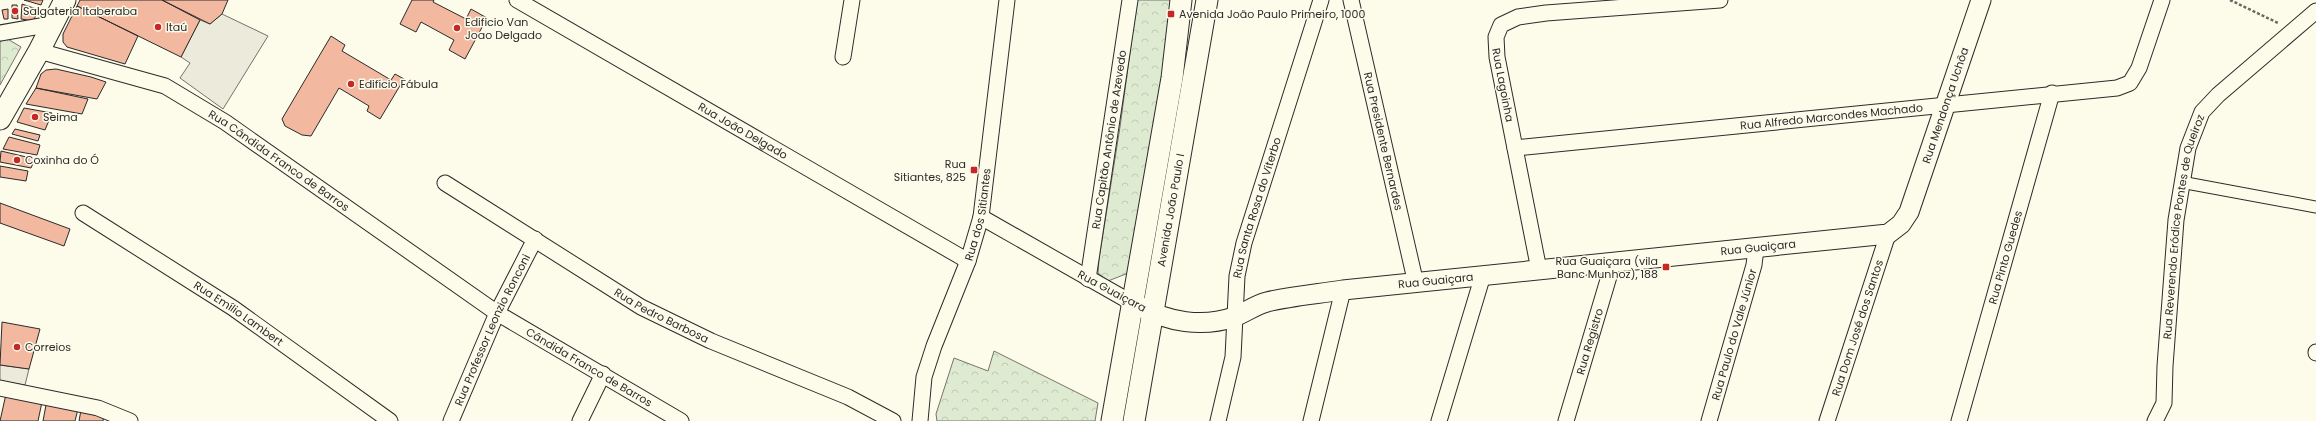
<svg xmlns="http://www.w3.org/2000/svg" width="2316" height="421" viewBox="0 0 2316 421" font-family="Poppins,sans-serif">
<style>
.park{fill:url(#park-crowns);stroke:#74746e}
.parking{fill:#eceadb;stroke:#74746e}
.building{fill:#f2b8a0;stroke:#2b2b2b}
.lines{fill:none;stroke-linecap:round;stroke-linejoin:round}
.pedestrian-casing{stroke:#2b2b2b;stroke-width:13}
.minor-casing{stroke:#2b2b2b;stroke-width:17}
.tertiary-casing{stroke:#2b2b2b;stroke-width:21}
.secondary-casing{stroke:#2b2b2b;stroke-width:23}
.path{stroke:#6a6964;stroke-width:2.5;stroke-dasharray:3 2;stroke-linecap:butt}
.pedestrian{stroke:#fdfbea;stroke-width:11}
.minor{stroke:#fdfbea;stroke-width:15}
.tertiary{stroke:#fdfbea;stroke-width:19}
.secondary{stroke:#fdfbea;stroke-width:21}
.poi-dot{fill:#c62828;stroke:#fdfbea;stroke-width:1.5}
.labels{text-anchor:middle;stroke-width:3;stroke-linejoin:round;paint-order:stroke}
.poi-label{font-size:11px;fill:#2b2b2b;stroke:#fdfbea;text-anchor:start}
.street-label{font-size:11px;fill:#2b2b2b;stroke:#fdfbea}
</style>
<defs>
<pattern id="park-crowns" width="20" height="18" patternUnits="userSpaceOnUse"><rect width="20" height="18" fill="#deebd1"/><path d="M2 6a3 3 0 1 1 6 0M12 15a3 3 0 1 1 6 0" fill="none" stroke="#bfcab4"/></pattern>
</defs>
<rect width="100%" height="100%" fill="#fdfbea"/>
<path class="park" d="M1137 0H1173L1163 85 1131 272 1108 281 1098 273 1099 259 1120 127Z
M6 38 21 47 0 85V42Z
M994 351 1098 403 1095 421H937L936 414 954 358 988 371Z"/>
<path class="parking" d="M222 14 268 36 223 109 180 78 190 63 181 57 200 20 210 24Z
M0 365 29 369 25 385 0 381Z"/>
<path class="building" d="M24 0H43L41 5Z
M80 0H162L200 20 181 57 77 6Z
M162 0H228L222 14 210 24Z
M412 0H434L433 2 466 19 471 9 487 18 465 59 449 50 454 40 421 22 416 32 400 24Z
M22 4 39 10 33 21 21 19Z
M12 5H17L18 19 12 18Z
M77 6 138 36 125 64 67 47 63 42V34Z
M8 9V19H4L2 10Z
M331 36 345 45 342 51 391 80 395 74 404 79 380 119 367 111 369 106 339 88 311 136 302 135 285 126 282 119Z
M56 69 91 77 106 82 97 99 36 88 41 74 46 70Z
M36 88 88 99 82 114 26 104Z
M24 108 52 113 45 130 17 122Z
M15 129 40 135 38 141 12 134Z
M9 137 40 145 37 155 3 149Z
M1 151 35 159 31 168 0 162Z
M0 166 28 171 26 181 0 177Z
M0 203 70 229 64 246 0 223Z
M2 322 40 329 29 369 0 365Z
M6 394 42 402 38 421H0Z
M46 405 78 409 75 421H43Z
M81 410 104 415 103 421H79Z"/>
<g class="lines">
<defs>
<path id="pedestrian" d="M2181 182 2316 207"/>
<g id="minor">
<path id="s1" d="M517 0 968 261"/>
<path id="s2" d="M1351 0 1416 284"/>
<path d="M0 33 52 24"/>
<path id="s3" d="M39 51 165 86 225 122 497 313 681 421"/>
<path d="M843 57 852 0"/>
<path id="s4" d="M1515 148 2117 88 2130 83 2139 68 2162 0"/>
<path id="s5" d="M445 183 641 307 711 341 848 397 893 421"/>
<path id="s6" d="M83 213 233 308 390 421"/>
<path d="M981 217 1134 304"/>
<path d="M1539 270 1497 57 1496 37 1501 25 1518 17 1546 13 1720 0"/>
<path id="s7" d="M1088 279 1130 0"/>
<path d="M2316 352V353"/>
<path d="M0 388 98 408 130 421"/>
<path id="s8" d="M451 421 497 313 535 239"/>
<path d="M580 421 603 374"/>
<path id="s9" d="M920 421 924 377 934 346 968 261 981 217 1007 0"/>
<path id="s10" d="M1218 421 1233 357 1237 276 1244 243 1321 0"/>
<path d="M1311 421 1343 290"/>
<path d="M1439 421 1483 275"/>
<path id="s11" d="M1566 421 1613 263"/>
<path id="s12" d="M1709 421 1754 265 1756 248"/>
<path id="s13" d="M1827 421 1888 234"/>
<path id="s14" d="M1959 421 2052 93"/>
<path id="s15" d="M2155 421 2164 403 2165 366 2176 220 2188 148 2202 112 2218 95 2316 11"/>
</g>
<g id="tertiary">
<path id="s16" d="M1139 306C1168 322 1202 328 1234 317 1245 313 1255 305 1267 302 1291 296 1318 294 1343 290L1888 234 1901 224 1909 212 1981 0"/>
</g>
<g id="secondary">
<path d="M0 119 39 51 65 0"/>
<path d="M1112 421 1172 78 1181 0"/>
<path id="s17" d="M1134 421 1207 0"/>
</g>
</defs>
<use href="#pedestrian" class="pedestrian-casing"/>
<use href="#minor" class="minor-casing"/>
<use href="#tertiary" class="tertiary-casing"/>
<use href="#secondary" class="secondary-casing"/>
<path class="path" d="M2230 0 2278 23"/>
<use href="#pedestrian" class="pedestrian"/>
<use href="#minor" class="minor"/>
<use href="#tertiary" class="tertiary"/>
<use href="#secondary" class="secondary"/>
</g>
<g class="poi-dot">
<circle cx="15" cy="11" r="4"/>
<rect x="1167" y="10" width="8" height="8" rx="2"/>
<circle cx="158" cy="27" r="4"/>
<circle cx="457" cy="28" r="4"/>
<circle cx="351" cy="84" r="4"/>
<circle cx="35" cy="117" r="4"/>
<circle cx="17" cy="160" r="4"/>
<rect x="970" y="166" width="8" height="8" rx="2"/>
<rect x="1662" y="263" width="8" height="8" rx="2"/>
<circle cx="17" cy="347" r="4"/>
</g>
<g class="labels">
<g class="poi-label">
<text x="23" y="15">Salgateria Itaberaba</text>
<text x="1179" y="18">Avenida João Paulo Primeiro, 1000</text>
<text x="465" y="26">Edificio Van<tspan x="465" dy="13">Joao Delgado</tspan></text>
<text x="166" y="31">Itaú</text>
<text x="359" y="88">Edifício Fábula</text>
<text x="43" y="121">Seima</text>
<text x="25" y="164">Coxinha do Ó</text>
<text x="966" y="168" text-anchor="end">Rua<tspan x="966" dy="13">Sitiantes, 825</tspan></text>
<text x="1658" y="265" text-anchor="end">Rua Guaiçara (vila<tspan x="1658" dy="13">Banc Munhoz), 188</tspan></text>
<text x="25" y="351">Correios</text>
</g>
<g class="street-label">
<text transform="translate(1503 85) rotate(79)" y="4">Rua Lagoinha</text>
<text dy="4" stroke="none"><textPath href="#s16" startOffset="903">Rua Mendonça Uchôa</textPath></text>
<text dy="4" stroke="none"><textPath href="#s4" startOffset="318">Rua Alfredo Marcondes Machado</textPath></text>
<text dy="4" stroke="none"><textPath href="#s1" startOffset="261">Rua João Delgado</textPath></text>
<text dy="4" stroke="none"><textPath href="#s7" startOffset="141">Rua Capitão Antônio de Azevedo</textPath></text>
<text dy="4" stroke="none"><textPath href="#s2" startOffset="145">Rua Presidente Bernardes</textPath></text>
<text dy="4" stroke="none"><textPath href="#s3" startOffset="267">Rua Cândida Franco de Barros</textPath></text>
<text dy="4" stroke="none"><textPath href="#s10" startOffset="218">Rua Santa Rosa do Viterbo</textPath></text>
<text dy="4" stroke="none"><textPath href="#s17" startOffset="214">Avenida João Paulo I</textPath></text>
<text dy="4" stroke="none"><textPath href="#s9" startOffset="216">Rua dos Sitiantes</textPath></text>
<text dy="4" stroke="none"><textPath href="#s15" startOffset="198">Rua Reverendo Eródice Pontes de Queiroz</textPath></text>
<text dy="4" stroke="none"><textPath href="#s16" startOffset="629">Rua Guaiçara</textPath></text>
<text dy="4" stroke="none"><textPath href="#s14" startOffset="170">Rua Pinto Guedes</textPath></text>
<text dy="4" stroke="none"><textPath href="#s16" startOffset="305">Rua Guaiçara</textPath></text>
<text transform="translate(1112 291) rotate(28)" y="4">Rua Guaiçara</text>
<text dy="4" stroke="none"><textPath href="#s6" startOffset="185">Rua Emílio Lambert</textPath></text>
<text dy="4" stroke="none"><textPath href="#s5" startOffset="254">Rua Pedro Barbosa</textPath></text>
<text dy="4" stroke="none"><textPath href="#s13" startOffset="98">Rua Dom José dos Santos</textPath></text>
<text dy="4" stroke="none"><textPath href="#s8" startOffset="100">Rua Professor Leonzio Ronconi</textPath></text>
<text dy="4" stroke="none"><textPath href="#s12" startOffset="90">Rua Paulo do Vale Júnior</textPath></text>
<text dy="4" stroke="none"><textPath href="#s11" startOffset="83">Rua Registro</textPath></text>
<text dy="4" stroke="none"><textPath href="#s3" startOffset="640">Cândida Franco de Barros</textPath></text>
</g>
</g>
</svg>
